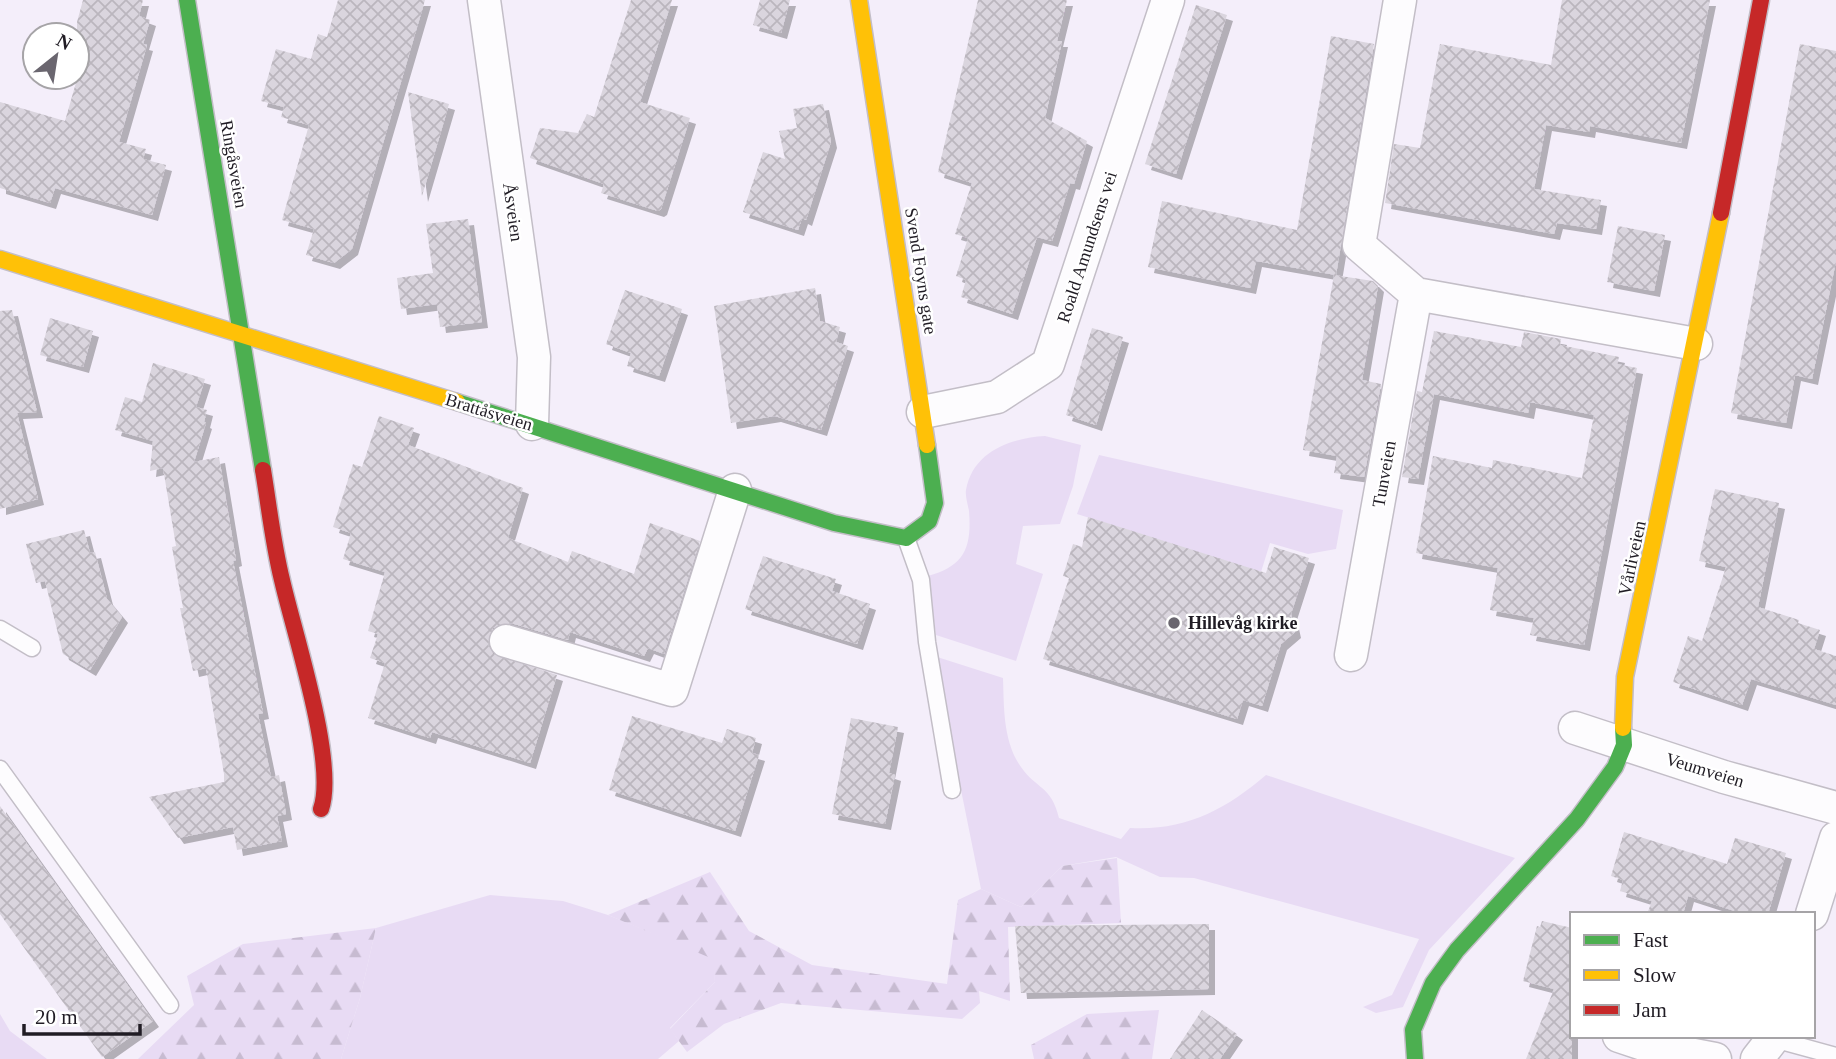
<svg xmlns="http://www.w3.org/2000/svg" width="1836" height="1059" viewBox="0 0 1836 1059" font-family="'Times New Roman',serif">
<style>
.grass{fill:#e8dbf4}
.forest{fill:url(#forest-firs)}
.building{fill:url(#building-cross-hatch);filter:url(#shadow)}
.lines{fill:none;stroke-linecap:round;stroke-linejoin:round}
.lane-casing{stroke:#c3bec7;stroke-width:19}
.street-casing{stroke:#c3bec7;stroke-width:35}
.fast-casing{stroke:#c3bec7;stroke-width:19}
.slow-casing{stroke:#c3bec7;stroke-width:19}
.jam-casing{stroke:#c3bec7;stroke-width:19}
.lane{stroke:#fdfcfe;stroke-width:16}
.street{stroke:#fdfcfe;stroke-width:32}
.fast{stroke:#4caf50;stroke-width:16}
.slow{stroke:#ffc107;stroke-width:16}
.jam{stroke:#c62828;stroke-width:16}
.poi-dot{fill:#6a666f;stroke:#fff;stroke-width:2.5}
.labels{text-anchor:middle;stroke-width:5;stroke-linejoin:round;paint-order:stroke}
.street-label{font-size:18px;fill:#201c24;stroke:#fff}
.poi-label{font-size:18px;font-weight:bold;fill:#201c24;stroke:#fff;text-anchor:start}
</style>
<defs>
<pattern id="forest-firs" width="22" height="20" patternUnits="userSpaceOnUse" patternTransform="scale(1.75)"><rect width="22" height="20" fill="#e8dbf4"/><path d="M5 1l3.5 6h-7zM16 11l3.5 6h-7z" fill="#c7bbd1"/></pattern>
<pattern id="building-cross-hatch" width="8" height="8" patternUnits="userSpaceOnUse" patternTransform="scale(1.75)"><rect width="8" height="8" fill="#dad5de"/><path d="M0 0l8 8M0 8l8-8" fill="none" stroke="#bbb6be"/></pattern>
<filter id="shadow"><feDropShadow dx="6" dy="6" stdDeviation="0" flood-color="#0004"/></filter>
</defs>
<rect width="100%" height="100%" fill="#f4eefa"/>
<path class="grass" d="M1045 436 1081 445 1073 486 1060 524 1023 526 1016 564 1043 574 1016 661 936 635 928 576C964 566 972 548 969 511 968 505 965 496 966 490 973 451 1011 438 1045 436Z
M1099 455 1343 510 1336 549 1308 554 1270 543 1261 572 1077 514Z
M934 656 1003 678C1004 707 1003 742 1021 767 1037 790 1051 785 1059 818L1121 839 1130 828C1185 831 1225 810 1266 775L1515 858 1429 950 1403 1007 1376 1013 1363 1007 1392 995 1419 939 1194 878 1160 877 1116 857 1062 866 1021 907 981 889Z
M490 895 563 901 608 915 714 958 715 982 670 1028 679 1041 658 1059H341L360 998 376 928Z
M0 1014 10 1031 47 1059H0Z"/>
<path class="forest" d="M1117 858 1121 923 1008 927 1010 1001 979 991 980 1003 962 1019 781 1003 724 1024 687 1052 670 1029 715 982 713 959 608 915 710 872 749 931 812 965 947 984 958 900 981 889 1021 907 1062 866Z
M376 928 360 998 341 1059H138L194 1005 187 976 243 944Z
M1159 1010 1152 1059H1034L1031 1045 1087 1014Z"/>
<path class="building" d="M83 0H143L139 16 150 20 143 44 147 45 119 142 146 149 143 159 166 165 152 215 55 188 50 203 0 188V102L65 121 77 79V22Z
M338 0H425L352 249 334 263 306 255 314 229 282 220 309 125 281 117 284 107 261 101 276 49 311 59 318 34 327 37Z
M631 0H672L640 102 690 118 661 209 658 211 601 193 604 184 530 158 540 128 578 133 587 114 594 117Z
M760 0H790L781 33 753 25Z
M978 0H1067L1057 41H1062L1045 118 1087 141 1074 184 1070 183 1052 241 1037 237 1012 314 961 297 966 280 956 276 968 238 955 234 972 183 938 172Z
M1562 0H1710L1681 143 1590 126 1589 132 1546 125 1534 189 1601 200 1596 229 1557 223 1554 234 1385 203 1394 144 1420 148 1440 44 1551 65Z
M1196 5 1227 15 1176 174 1145 164Z
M1331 36 1374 44 1336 275 1256 261 1250 288 1148 267 1162 201 1297 230Z
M1800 44 1836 51V261L1812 379 1795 375 1786 423 1731 413Z
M408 92 449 104 422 196Z
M823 104 831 142 806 220 802 218 798 230 743 212 763 152 785 159 779 131 797 128 793 109Z
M468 219 482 322 440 327 437 304 401 309 397 278 433 273 426 224Z
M1618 226 1665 235 1654 291 1607 282Z
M1334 275 1373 281 1378 286 1362 380 1381 384 1364 477 1334 473 1337 456 1303 450Z
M815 288 820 321 840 327 836 342 848 346 821 430 775 416 731 423 714 306Z
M625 290 682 309 659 376 627 366 631 353 606 344Z
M12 310 37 412 17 413 38 499 0 509V311Z
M50 318 93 331 83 367 40 355Z
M1092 328 1123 337 1096 425 1066 415Z
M1434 331 1521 347 1524 332 1561 339 1560 345 1619 357 1617 364 1637 368 1584 645 1530 635 1534 618 1490 610 1498 568 1416 553 1433 456 1492 468 1493 460 1582 478 1594 415 1530 402 1528 413 1434 394 1418 479 1402 477 1417 391 1422 392Z
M153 363 205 379 196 407 207 410 204 422 206 423 194 462 219 457 236 560 233 561 263 713 258 714 271 777 279 775 286 814 277 816 282 841 237 850 233 827 178 838 149 797 224 782V774L206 668 193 671 180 608H183L172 547 176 546 163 468 150 471 153 441 115 430 125 397 142 402Z
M379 416 414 428 408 445 523 488 508 538 568 562 572 551 634 574 650 523 700 541 664 654 648 648 644 656 570 632 568 640 511 623 493 628 488 645 493 654 557 675 530 763 432 732 430 738 368 718 385 663 370 658 378 634 368 631 385 572 343 559 351 533 333 527 353 464 362 467Z
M1715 489 1779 503 1758 607 1799 620 1798 623 1820 630 1814 649 1836 656V705L1751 679 1742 705 1673 682 1688 636 1702 641 1726 567 1699 561Z
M1088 517 1266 573 1274 547 1309 558 1291 614 1295 632 1281 644 1262 706 1243 700 1237 719 1043 659 1069 578 1063 576 1073 544 1082 547Z
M84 530 90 553 95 552 107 599 122 617 90 670 63 654 45 581 36 583 26 544Z
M763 556 836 579 832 591 870 604 857 644 745 609Z
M632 716 722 743 727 729 756 738 752 753 759 755 735 831 609 790Z
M851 718 898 727 889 773 895 775 885 824 832 814Z
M0 806 153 1021 102 1057 0 914Z
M1624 832 1727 864 1735 838 1786 853 1768 914H1744L1688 896 1683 914H1647L1652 901 1620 891 1623 880 1611 876Z
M1542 921 1572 928V1059H1526L1554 989 1523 981 1537 926 1540 927Z
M1209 924V989L1021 993 1015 926Z
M1202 1010 1237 1034 1220 1059H1170Z"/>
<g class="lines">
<defs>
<path id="lane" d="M906 538 921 580 927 642 952 790
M0 629 32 648
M0 769 170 1005
M1774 1039 1836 1056"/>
<path id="street" d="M484 0 534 357 532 424
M1416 294 1696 344
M923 412 997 397 1048 364 1168 0
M506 641 672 690 735 490
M1351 655 1416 294 1359 245 1400 0
M1575 728 1724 777 1836 808
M1812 914 1836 838
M1619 1036 1652 1047 1715 1059
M1757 1059 1775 1036"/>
<path id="fast" d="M187 0 263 470
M457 402 834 523 906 538 929 521 935 503 927 445
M1415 1059 1413 1030 1433 983 1457 950 1577 819 1615 767 1624 745 1623 728"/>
<path id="slow" d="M859 0 927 445
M0 259 457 402
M1623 728 1625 677 1721 213"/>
<path id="jam" d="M1721 213 1761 0
M263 470C269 506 273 544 282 580 294 633 337 763 321 809"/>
</defs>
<use href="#lane" class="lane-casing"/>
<use href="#street" class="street-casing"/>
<use href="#fast" class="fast-casing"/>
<use href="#slow" class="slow-casing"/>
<use href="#jam" class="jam-casing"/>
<use href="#lane" class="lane"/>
<use href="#street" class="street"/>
<use href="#fast" class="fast"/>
<use href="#slow" class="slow"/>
<use href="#jam" class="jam"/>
</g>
<circle class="poi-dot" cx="1174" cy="623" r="7"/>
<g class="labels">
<g class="street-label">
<text transform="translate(234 164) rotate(80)" y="6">Ringåsveien</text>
<text transform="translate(513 212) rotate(82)" y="6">Åsveien</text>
<text transform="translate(1087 247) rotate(-72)" y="6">Roald Amundsens vei</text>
<text transform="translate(921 271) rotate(81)" y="6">Svend Foyns gate</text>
<text transform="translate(489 412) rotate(17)" y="6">Brattåsveien</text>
<text transform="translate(1384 474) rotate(-80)" y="6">Tunveien</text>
<text transform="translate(1632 558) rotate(-78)" y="6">Vårliveien</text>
<text transform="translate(1705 770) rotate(17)" y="6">Veumveien</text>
</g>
<g class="poi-label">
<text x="1188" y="629">Hillevåg kirke</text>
</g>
</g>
<rect x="1570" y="912" width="245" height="126" fill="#ffffff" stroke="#a6a4a7" stroke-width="2"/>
<rect x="1584" y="935" width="35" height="10" fill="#4caf50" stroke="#a6a4a7" stroke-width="2"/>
<text x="1633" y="947" font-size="21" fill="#201c24">Fast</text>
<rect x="1584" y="970" width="35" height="10" fill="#ffc107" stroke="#a6a4a7" stroke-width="2"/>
<text x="1633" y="982" font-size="21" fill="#201c24">Slow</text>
<rect x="1584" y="1005" width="35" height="10" fill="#c62828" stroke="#a6a4a7" stroke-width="2"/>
<text x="1633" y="1017" font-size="21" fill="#201c24">Jam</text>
<g transform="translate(56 56) rotate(30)"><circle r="33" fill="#ffffff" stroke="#a6a4a7" stroke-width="2"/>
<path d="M0-5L12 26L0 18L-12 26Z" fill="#6a666f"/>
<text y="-10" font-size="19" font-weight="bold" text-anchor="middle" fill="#201c24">N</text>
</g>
<path d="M24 1024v10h116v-10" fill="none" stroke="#201c24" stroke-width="3.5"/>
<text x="35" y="1024" font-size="21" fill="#201c24" stroke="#ffffff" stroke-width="5" paint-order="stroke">20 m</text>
</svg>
